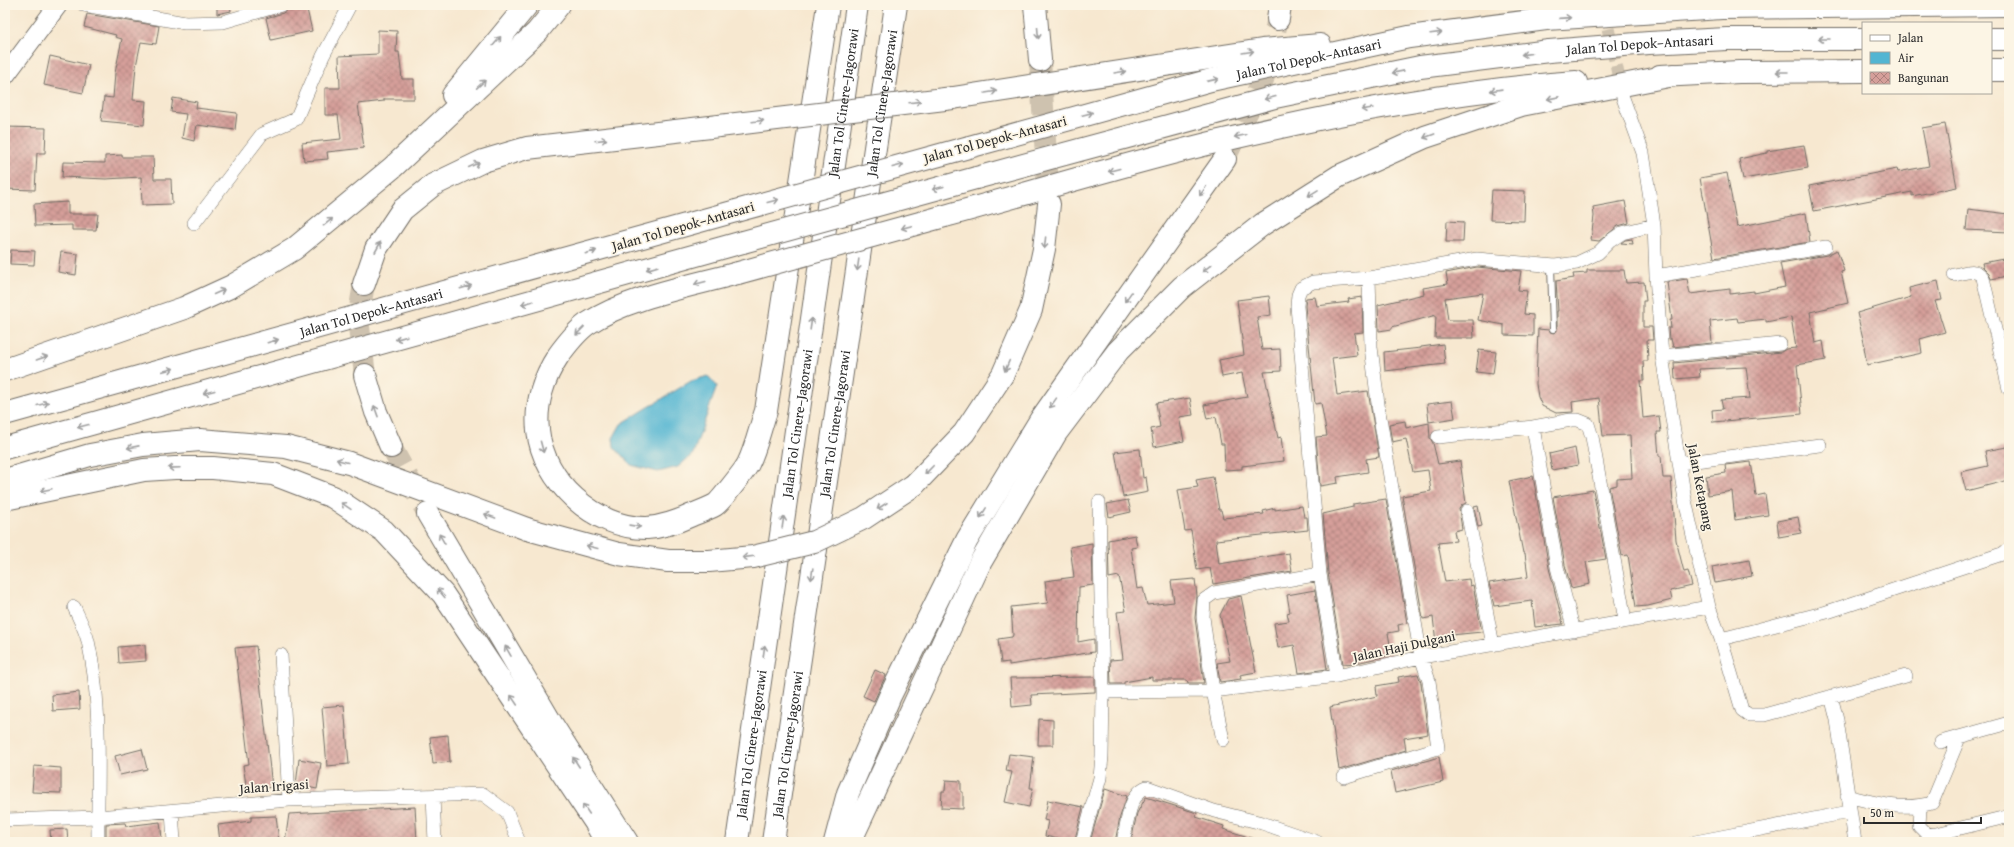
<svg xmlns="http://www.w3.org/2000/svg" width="2014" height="847" viewBox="0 0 2014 847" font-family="'Gentium Book Plus',serif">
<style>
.water{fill:#53b5d2;stroke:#3f707e}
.building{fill:url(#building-cross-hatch)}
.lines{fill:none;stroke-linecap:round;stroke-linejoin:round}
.street-tunnel{stroke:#cec2af;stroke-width:13;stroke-dasharray:13 6;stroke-linecap:butt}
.highway-tunnel{stroke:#cec2af;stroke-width:22;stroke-dasharray:22 11;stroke-linecap:butt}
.lane-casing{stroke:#726d65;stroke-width:8}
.street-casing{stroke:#726d65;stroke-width:14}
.secondary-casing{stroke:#726d65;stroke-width:20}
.highway-casing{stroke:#726d65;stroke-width:24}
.lane{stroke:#fff;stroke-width:6}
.street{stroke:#fff;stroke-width:13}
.secondary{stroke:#fff;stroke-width:18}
.highway{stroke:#fff;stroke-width:22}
.highway-bridge-casing{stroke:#726d65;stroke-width:24;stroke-linecap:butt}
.highway-bridge{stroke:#fff;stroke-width:22}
.oneway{stroke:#a0a0a0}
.labels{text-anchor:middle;stroke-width:3.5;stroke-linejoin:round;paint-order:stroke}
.street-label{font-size:14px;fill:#2b2b2b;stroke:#fcf5e5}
</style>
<defs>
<pattern id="building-cross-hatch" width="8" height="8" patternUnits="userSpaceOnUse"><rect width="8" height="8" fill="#d59f9a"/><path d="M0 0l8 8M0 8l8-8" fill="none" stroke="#ad827e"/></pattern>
</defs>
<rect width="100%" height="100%" fill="#fcf5e5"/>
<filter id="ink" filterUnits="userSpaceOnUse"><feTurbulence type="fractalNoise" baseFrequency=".025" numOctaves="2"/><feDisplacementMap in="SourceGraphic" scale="8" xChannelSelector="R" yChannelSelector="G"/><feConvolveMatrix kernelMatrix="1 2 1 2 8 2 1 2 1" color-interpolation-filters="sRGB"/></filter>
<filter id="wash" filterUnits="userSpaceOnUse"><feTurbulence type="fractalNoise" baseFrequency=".012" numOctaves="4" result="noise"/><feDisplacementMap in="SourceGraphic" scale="16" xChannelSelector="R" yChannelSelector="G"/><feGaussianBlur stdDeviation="0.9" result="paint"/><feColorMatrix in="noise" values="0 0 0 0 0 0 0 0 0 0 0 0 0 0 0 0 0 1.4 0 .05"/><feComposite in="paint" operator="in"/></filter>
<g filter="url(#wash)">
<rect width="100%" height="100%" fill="#f7e8d0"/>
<path class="water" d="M708 376 717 386 693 454 678 467 658 472 631 465 614 447 613 438 621 424 691 381Z"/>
<g id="blocks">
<path class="building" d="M217 5H230L231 11 217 14Z
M306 5 312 31 271 40 266 18 283 13 288 9Z
M87 14 159 26 156 44 141 42 136 66 133 100 146 101 144 125 101 121 104 97 113 98 115 73 122 39 115 37 116 35 84 27Z
M378 30 397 31 396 52H399L402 79H414V99H384V101L358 104 364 148 327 152 328 159 304 161 302 143 341 139 338 115H325V88H340L339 56 378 54Z
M50 56 89 65 83 93 44 85Z
M173 98 197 102 196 108 237 113 235 130 197 125 194 141 182 138 186 114 171 112Z
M1945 124 1957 187 1912 196V192L1814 211 1809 186 1897 169 1898 172 1929 166 1922 128Z
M5 127 46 128 45 153H37L35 190 5 189Z
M1804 145 1808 168 1743 179 1739 159 1767 153V151Z
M122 155V157H153L154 179H171L172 204 142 205 141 177 106 179 62 177 63 162 105 163V156Z
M1727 173 1737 227 1806 213 1810 242 1714 258 1700 178Z
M1492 190 1525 191 1524 221 1490 220Z
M1625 201 1629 223 1618 226 1599 241 1591 240 1594 216 1593 207Z
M68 202V214H98L96 230H72V225L35 226 34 204Z
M1968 209 2009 214V232L1966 230Z
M1447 221 1464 222 1463 242H1446Z
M1632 239 1633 244 1621 243 1625 240Z
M11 250 35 251 34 265 10 264Z
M1837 250 1844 271 1841 272 1848 303 1810 312 1815 343 1823 341 1826 360 1797 365 1802 414 1713 422 1712 410 1723 409 1721 400 1750 398 1746 367 1699 369 1700 377 1675 379 1674 363 1781 352 1786 349 1796 348 1791 317 1766 322V319L1738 322 1737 318 1710 321 1712 343 1673 347 1671 339H1669L1668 328H1671L1670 320H1672L1667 282 1687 279 1690 294 1730 289V294L1754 291V293L1785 287 1780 263 1827 255Z
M61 252 78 254 76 275 58 272Z
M2009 258V274L2002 277 1991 279 1989 273 1983 267 1982 263Z
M1477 267 1521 271 1518 290 1527 291 1524 314 1533 315V336L1504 335V325L1478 320 1483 293 1445 298 1448 320H1473L1474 338H1435L1436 315 1392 327V329L1379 331 1378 305 1424 294 1423 288 1448 284 1446 273Z
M1587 270H1624L1626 283 1644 282 1646 301H1643V327H1652L1653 340H1647L1648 361H1643L1644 381H1640L1643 418 1659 416 1661 432H1657L1659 456H1661L1663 478H1671L1676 540 1684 572 1688 571 1692 586 1670 591 1672 600 1648 606 1636 607 1628 555 1622 556 1609 487 1617 485V479L1632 478 1630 435 1603 436 1599 398 1572 402 1573 412 1556 413 1542 406 1538 397 1536 384 1538 329 1549 330 1553 333 1557 331V311H1558L1556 281 1574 278 1573 274 1587 273Z
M1938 281 1942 300 1935 301 1945 332 1920 339 1922 353 1867 365 1864 347H1865L1857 313 1911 297 1909 288Z
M1269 296 1271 315 1257 317 1262 350 1280 349 1281 371 1264 372 1278 438 1281 437 1284 461 1242 466V469L1225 470 1224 444H1221L1216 417 1207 419 1204 405 1247 397 1242 373 1222 377 1219 360 1244 355 1237 300Z
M1315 297 1317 306 1349 302 1348 299 1362 297 1363 332 1354 333 1357 355 1332 358 1337 395 1368 391 1379 457 1366 459 1368 472 1337 477 1338 483 1320 486 1316 437 1327 436 1321 403 1315 404 1305 306 1306 298Z
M1443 344 1445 364 1385 371 1384 352 1421 348V347Z
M1479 350 1496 352 1493 374 1476 372Z
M1190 398 1193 415 1179 417 1184 441 1154 447 1151 429 1160 427 1156 403Z
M1452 401 1455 418 1429 422 1427 404Z
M1405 421 1406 428 1429 423 1430 438 1433 443 1438 464 1460 461 1466 503 1462 505 1459 509 1462 529 1454 531 1456 541 1438 543 1445 582 1469 579 1470 586 1473 585 1482 632 1451 635 1452 641 1436 643 1433 617 1423 619 1402 496 1431 491 1428 470 1413 472 1406 439 1392 442 1389 424Z
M2007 447 2009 456V480L1966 491 1961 472 1988 466 1985 451Z
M1575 448 1578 465 1552 470 1549 454Z
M1140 449 1143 478 1146 477 1148 492 1123 497 1115 452Z
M1751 462 1756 496 1765 494 1768 515 1735 520 1732 491 1708 495 1706 476 1726 473 1725 465Z
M1533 476 1549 568 1563 624 1535 627 1532 601 1494 606 1489 583 1528 577 1525 553H1523L1509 481Z
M1213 477 1219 510H1221L1223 518 1264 514 1263 511 1275 508V510L1302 506 1304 517H1307L1308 530 1216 540 1219 564 1289 553 1292 571 1213 584 1210 568 1197 570 1191 530 1185 531 1178 490 1198 487 1196 480Z
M1593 490 1606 559 1586 562 1590 584 1571 588 1565 565 1553 497Z
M1386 499 1407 623 1398 625 1399 631 1388 633 1392 655 1356 663 1343 664 1328 573 1323 514 1353 507V504Z
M1128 500 1131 512 1109 517 1107 504Z
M1478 506 1482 526 1478 527 1474 507Z
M1798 517 1801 533 1779 537 1777 521Z
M1135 535 1137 547 1131 548 1137 589 1143 588 1147 605 1174 602 1171 581 1195 579 1197 596 1195 618 1204 683H1188L1187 680H1152V677L1124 682V684H1111L1110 660 1123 659 1117 612 1126 611 1119 576 1109 578 1108 540Z
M1092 543 1093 585 1079 587 1078 642 1094 639V652L1009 665V662L1001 663 998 639 1012 637 1013 635 1011 607 1048 603 1045 581 1074 577 1070 547Z
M1749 560 1752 576 1715 583 1712 567Z
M1315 590 1327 669 1299 673 1294 645 1278 648 1274 623 1289 621 1287 613 1290 612 1287 595Z
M1241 596 1256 672 1240 675 1241 679 1220 682 1217 663 1230 661 1220 615 1228 599Z
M145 645 146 661 119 663 118 647Z
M256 646 272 787 247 791 243 765 249 764 235 648Z
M875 670 886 675 874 701 863 696Z
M1418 674 1421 683 1428 734 1404 738 1406 750 1339 770 1330 707 1377 696 1376 686 1399 682 1398 677Z
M1095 677V692L1031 695 1032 705 1012 707 1010 678Z
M79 692 80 709 53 711 52 695Z
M344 705 349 764 327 766 322 707Z
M1039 719 1053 720V745H1038Z
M448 735 450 762 433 764 430 737Z
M142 749 147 769 120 775 115 756Z
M1009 754 1034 757 1030 788H1033L1029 807 1005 802 1012 772 1006 771Z
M1439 757 1443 782 1395 793 1391 771Z
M299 759 321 763 317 789 296 785Z
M34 766 61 768V793L32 792Z
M946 780 961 781V792H963V809L941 808 942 791H945Z
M1105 789 1127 796 1120 817 1115 842H1090Z
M1146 797 1197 813 1196 817 1224 826 1223 829 1255 839V842H1131L1137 813Z
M1048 800 1083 807 1075 839 1072 838 1071 842 1045 836 1048 821 1044 820Z
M415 807 417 841 285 842 289 814Z
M276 816 279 842H220L218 825 251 821V817Z
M160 822 162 838 130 842H106V824L125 823 126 826Z
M67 829 68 842H51L50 830Z"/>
</g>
</g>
<g filter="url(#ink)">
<use href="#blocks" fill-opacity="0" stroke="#726d65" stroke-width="1"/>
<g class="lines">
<path class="street-tunnel" d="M1604 10 1622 92"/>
<path class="highway-tunnel" d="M1040 60 1049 204
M1228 152 1263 80 1278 19
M364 284 358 319 365 375
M391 447 428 514"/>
<defs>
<path id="lane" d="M1551 266 1553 329"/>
<path id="street" d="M84 5 185 23 223 22 281 5
M1623 98 1643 153 1654 225 1656 276 1662 356 1685 500 1709 607 1721 639 1742 710 1749 715H1764L1906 676
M194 223 262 134 296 119 323 56 350 5
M1954 275C1965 273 1976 267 1983 278L2009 389
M1656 276 1826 247
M1662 356 1780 344
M1533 427 1557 567 1574 631
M1438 437 1533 427 1571 420H1578L1588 424 1592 437 1625 620
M1680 463 1820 445
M1467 511 1493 645
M74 607C79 618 85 629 88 641 103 706 97 776 98 842
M1721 639 1827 612 2002 554 2009 549
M281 655 289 800
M1337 676 1320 574 1297 306 1298 295 1301 288 1313 282 1369 278 1477 259 1555 266 1577 263 1598 253 1610 241 1622 233 1654 225
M1103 692 1213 691 1337 676 1421 657 1709 607
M1831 696 1837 720 1855 842
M1223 740 1213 691 1203 617 1204 600 1214 593 1320 574
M1941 742 2009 723
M1344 777 1438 748 1429 681 1421 657 1379 412 1371 347 1369 278
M433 796 435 842
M1847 796C1875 803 1903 811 1932 803L1959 738
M1920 807 1919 826 1926 833 1932 835 2006 817 2009 819
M172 811 174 842
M5 820 98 817 289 800 483 794 507 812 519 842
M1082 842 1100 778 1102 756 1103 692 1099 502
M1123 842C1127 825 1129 793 1147 787L1214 811 1262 823 1317 842
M1695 842 1849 812"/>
<path id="secondary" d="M5 76 58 5"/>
<g id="highway">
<path d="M1035 5 1040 60"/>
<path d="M1278 19 1280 5"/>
<path d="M1991 39H2009"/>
<path d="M1991 70H2009"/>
<path d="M1660 76 1739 72 1863 71"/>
<path d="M453 95 527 5"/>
<path d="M953 98 1262 50 1320 45"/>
<path id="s1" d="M969 147 1211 80 1409 37 1546 19 1722 8 2009 5"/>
<path id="s2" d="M976 178 1275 97 1420 67 1549 51 1649 43 1727 39H1863"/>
<path d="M945 216C1038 191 1130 162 1224 140 1338 113 1459 90 1576 82"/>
<path d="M738 273C691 286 628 297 587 324 576 332 566 345 558 356 544 377 535 404 538 430 543 481 595 529 647 528 662 527 679 521 692 515 699 512 708 509 715 505 720 502 745 470 748 464 756 448 760 428 766 411L828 5"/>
<path d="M364 284 376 249 402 210 433 185 483 161 527 148 719 126"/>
<path d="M5 370 184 308 232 286 294 249 392 168 537 32 559 5"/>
<path d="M365 375 376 412 391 447"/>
<path id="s3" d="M5 414 736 211"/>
<path d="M5 448 743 242"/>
<path d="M5 480 90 455 143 445 200 440 286 447 349 463 527 529"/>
<path d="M914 485 964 433 1003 374 1031 310 1044 249 1049 204"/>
<path d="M5 499 144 470 175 468H213L273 474 333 497 384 531 443 594 595 822 606 842"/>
<path d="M428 514 553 726 627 842"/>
<path id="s4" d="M737 842 857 5"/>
<path id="s5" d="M773 842 896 5"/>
<path d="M835 842 848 793 890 696 967 540 1041 419 1225 159"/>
<path d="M850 842 980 563 1056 433 1118 351 1182 287 1263 224 1339 176 1425 137 1521 105 1674 75"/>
</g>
</defs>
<use href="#lane" class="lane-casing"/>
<use href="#street" class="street-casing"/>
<use href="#secondary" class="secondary-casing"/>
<use href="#highway" class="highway-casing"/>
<use href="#lane" class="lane"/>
<use href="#street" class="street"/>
<use href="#secondary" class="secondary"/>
<use href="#highway" class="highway"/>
<defs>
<path id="highway-bridge" d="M719 126 953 98
M736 211 969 147
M743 242 976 178
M738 273 945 216
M527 529 619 554 668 561H709L753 557 814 542 864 518 914 485"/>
</defs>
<use href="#highway-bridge" class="highway-bridge-casing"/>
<use href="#highway-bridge" class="highway-bridge"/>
</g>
<defs><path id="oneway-shaft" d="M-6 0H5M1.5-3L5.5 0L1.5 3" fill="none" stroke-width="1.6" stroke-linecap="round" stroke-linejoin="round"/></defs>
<g class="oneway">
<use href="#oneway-shaft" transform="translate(1565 18) rotate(-4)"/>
<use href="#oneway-shaft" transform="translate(1038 33) rotate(85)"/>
<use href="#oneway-shaft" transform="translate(1436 33) rotate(-7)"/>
<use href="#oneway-shaft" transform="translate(1824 39) rotate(180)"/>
<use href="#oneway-shaft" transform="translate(497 41) rotate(-50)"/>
<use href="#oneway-shaft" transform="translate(1248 52) rotate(-9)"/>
<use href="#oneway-shaft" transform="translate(1527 54) rotate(173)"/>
<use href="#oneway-shaft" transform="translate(1120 72) rotate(-9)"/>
<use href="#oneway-shaft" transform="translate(1398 72) rotate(169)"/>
<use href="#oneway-shaft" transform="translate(1782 72) rotate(180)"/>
<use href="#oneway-shaft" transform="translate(1213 80) rotate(-13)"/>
<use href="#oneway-shaft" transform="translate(481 84) rotate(-43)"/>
<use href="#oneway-shaft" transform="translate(1496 90) rotate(172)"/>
<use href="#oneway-shaft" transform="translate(991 92) rotate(-9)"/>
<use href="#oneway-shaft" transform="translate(1270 98) rotate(166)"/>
<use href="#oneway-shaft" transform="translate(1553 98) rotate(169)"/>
<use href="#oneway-shaft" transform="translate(915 102) rotate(-7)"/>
<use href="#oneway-shaft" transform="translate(1367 109) rotate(171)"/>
<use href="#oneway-shaft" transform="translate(1087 114) rotate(-15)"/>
<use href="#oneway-shaft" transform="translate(758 121) rotate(-7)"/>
<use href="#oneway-shaft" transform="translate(1240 136) rotate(168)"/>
<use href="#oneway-shaft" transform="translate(1429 136) rotate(160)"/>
<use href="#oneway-shaft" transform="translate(601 140) rotate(-7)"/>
<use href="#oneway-shaft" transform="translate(474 165) rotate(-25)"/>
<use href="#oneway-shaft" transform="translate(898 166) rotate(-15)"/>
<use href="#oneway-shaft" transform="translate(1114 170) rotate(165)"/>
<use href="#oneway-shaft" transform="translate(938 188) rotate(165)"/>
<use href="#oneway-shaft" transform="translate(1203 191) rotate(125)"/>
<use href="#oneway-shaft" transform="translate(1313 193) rotate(148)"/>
<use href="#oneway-shaft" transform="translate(773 201) rotate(-15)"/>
<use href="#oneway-shaft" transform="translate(328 222) rotate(-39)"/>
<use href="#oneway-shaft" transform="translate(907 227) rotate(165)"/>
<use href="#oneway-shaft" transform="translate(1045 243) rotate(96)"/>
<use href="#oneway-shaft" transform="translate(378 247) rotate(-61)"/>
<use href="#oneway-shaft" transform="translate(591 252) rotate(-16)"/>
<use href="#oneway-shaft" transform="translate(858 265) rotate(98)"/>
<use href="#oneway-shaft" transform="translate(652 268) rotate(164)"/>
<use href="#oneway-shaft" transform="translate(1207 268) rotate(142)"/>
<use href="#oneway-shaft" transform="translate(700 283) rotate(165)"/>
<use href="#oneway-shaft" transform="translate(466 287) rotate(-16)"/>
<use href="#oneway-shaft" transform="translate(219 292) rotate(-24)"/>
<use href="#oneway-shaft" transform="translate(1128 297) rotate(125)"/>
<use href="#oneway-shaft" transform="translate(527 303) rotate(164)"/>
<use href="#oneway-shaft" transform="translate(811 324) rotate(-82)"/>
<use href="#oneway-shaft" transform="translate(580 331) rotate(135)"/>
<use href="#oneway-shaft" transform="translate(401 338) rotate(164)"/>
<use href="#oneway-shaft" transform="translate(273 341) rotate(-16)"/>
<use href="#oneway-shaft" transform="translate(42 358) rotate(-19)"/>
<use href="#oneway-shaft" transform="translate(1007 366) rotate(113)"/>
<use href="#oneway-shaft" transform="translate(168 370) rotate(-15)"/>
<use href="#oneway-shaft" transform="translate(209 392) rotate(165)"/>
<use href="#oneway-shaft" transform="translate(1053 403) rotate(125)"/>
<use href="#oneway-shaft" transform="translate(43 404) rotate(-15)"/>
<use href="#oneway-shaft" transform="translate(376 411) rotate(-110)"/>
<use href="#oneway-shaft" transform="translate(83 426) rotate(165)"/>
<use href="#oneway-shaft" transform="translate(133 447) rotate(169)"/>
<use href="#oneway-shaft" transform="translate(542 447) rotate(75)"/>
<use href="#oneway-shaft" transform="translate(342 461) rotate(-165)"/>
<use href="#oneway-shaft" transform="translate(174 468) rotate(178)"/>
<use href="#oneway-shaft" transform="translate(929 470) rotate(134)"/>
<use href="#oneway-shaft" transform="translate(46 490) rotate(168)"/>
<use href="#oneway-shaft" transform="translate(346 506) rotate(-146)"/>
<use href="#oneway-shaft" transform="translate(882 506) rotate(147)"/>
<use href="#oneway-shaft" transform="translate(983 513) rotate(122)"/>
<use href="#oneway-shaft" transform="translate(490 516) rotate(-160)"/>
<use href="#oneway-shaft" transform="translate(783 522) rotate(-82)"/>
<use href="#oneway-shaft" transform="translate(635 526) rotate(8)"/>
<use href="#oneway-shaft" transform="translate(442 539) rotate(-120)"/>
<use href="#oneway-shaft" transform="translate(592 547) rotate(-165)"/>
<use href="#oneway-shaft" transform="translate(748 557) rotate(173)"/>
<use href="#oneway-shaft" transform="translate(812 574) rotate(98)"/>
<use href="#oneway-shaft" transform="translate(441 593) rotate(-130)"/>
<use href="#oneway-shaft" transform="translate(508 651) rotate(-120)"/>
<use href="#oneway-shaft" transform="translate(764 651) rotate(-82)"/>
<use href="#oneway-shaft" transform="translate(514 700) rotate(-124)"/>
<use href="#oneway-shaft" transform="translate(576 762) rotate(-123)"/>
<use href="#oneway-shaft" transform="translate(586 809) rotate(-124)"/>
</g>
</g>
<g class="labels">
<g class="street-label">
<text dy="5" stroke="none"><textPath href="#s2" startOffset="679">Jalan Tol Depok–Antasari</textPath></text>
<text dy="5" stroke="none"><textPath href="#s1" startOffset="351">Jalan Tol Depok–Antasari</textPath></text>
<text dy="5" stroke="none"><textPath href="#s4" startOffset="747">Jalan Tol Cinere–Jagorawi</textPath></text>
<text dy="5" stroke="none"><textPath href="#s5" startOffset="747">Jalan Tol Cinere-Jagorawi</textPath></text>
<text transform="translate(995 139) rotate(-15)" y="5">Jalan Tol Depok–Antasari</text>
<text transform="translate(683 226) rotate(-16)" y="5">Jalan Tol Depok–Antasari</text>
<text dy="5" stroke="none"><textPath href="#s3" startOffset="380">Jalan Tol Depok–Antasari</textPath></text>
<text dy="5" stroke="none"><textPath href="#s4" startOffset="423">Jalan Tol Cinere–Jagorawi</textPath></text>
<text dy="5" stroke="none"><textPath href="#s5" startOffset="423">Jalan Tol Cinere-Jagorawi</textPath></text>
<text transform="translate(1701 487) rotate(79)" y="5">Jalan Ketapang</text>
<text transform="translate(1404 646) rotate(-12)" y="5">Jalan Haji Dulgani</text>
<text dy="5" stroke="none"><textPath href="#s4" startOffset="99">Jalan Tol Cinere–Jagorawi</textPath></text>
<text dy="5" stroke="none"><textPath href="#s5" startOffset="99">Jalan Tol Cinere-Jagorawi</textPath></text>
<text transform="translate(274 786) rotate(-4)" y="5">Jalan Irigasi</text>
</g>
</g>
<rect width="2014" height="847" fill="none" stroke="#fcf5e5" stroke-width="20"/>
<rect x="1862" y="22" width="130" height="72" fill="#fcf5e5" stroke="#a8a49b"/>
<rect x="1870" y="35" width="20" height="6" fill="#ffffff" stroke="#a8a49b"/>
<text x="1898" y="42" font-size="12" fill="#2b2b2b">Jalan</text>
<rect x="1870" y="52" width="20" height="12" fill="#53b5d2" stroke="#a8a49b"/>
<text x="1898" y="62" font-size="12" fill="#2b2b2b">Air</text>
<rect x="1870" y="72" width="20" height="12" fill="url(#building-cross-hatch)" stroke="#a8a49b"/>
<text x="1898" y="82" font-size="12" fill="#2b2b2b">Bangunan</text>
<path d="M1864 817v6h117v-6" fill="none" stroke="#2b2b2b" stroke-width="2"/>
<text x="1870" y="817" font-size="12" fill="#2b2b2b" stroke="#fcf5e5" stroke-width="3" paint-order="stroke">50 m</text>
</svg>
